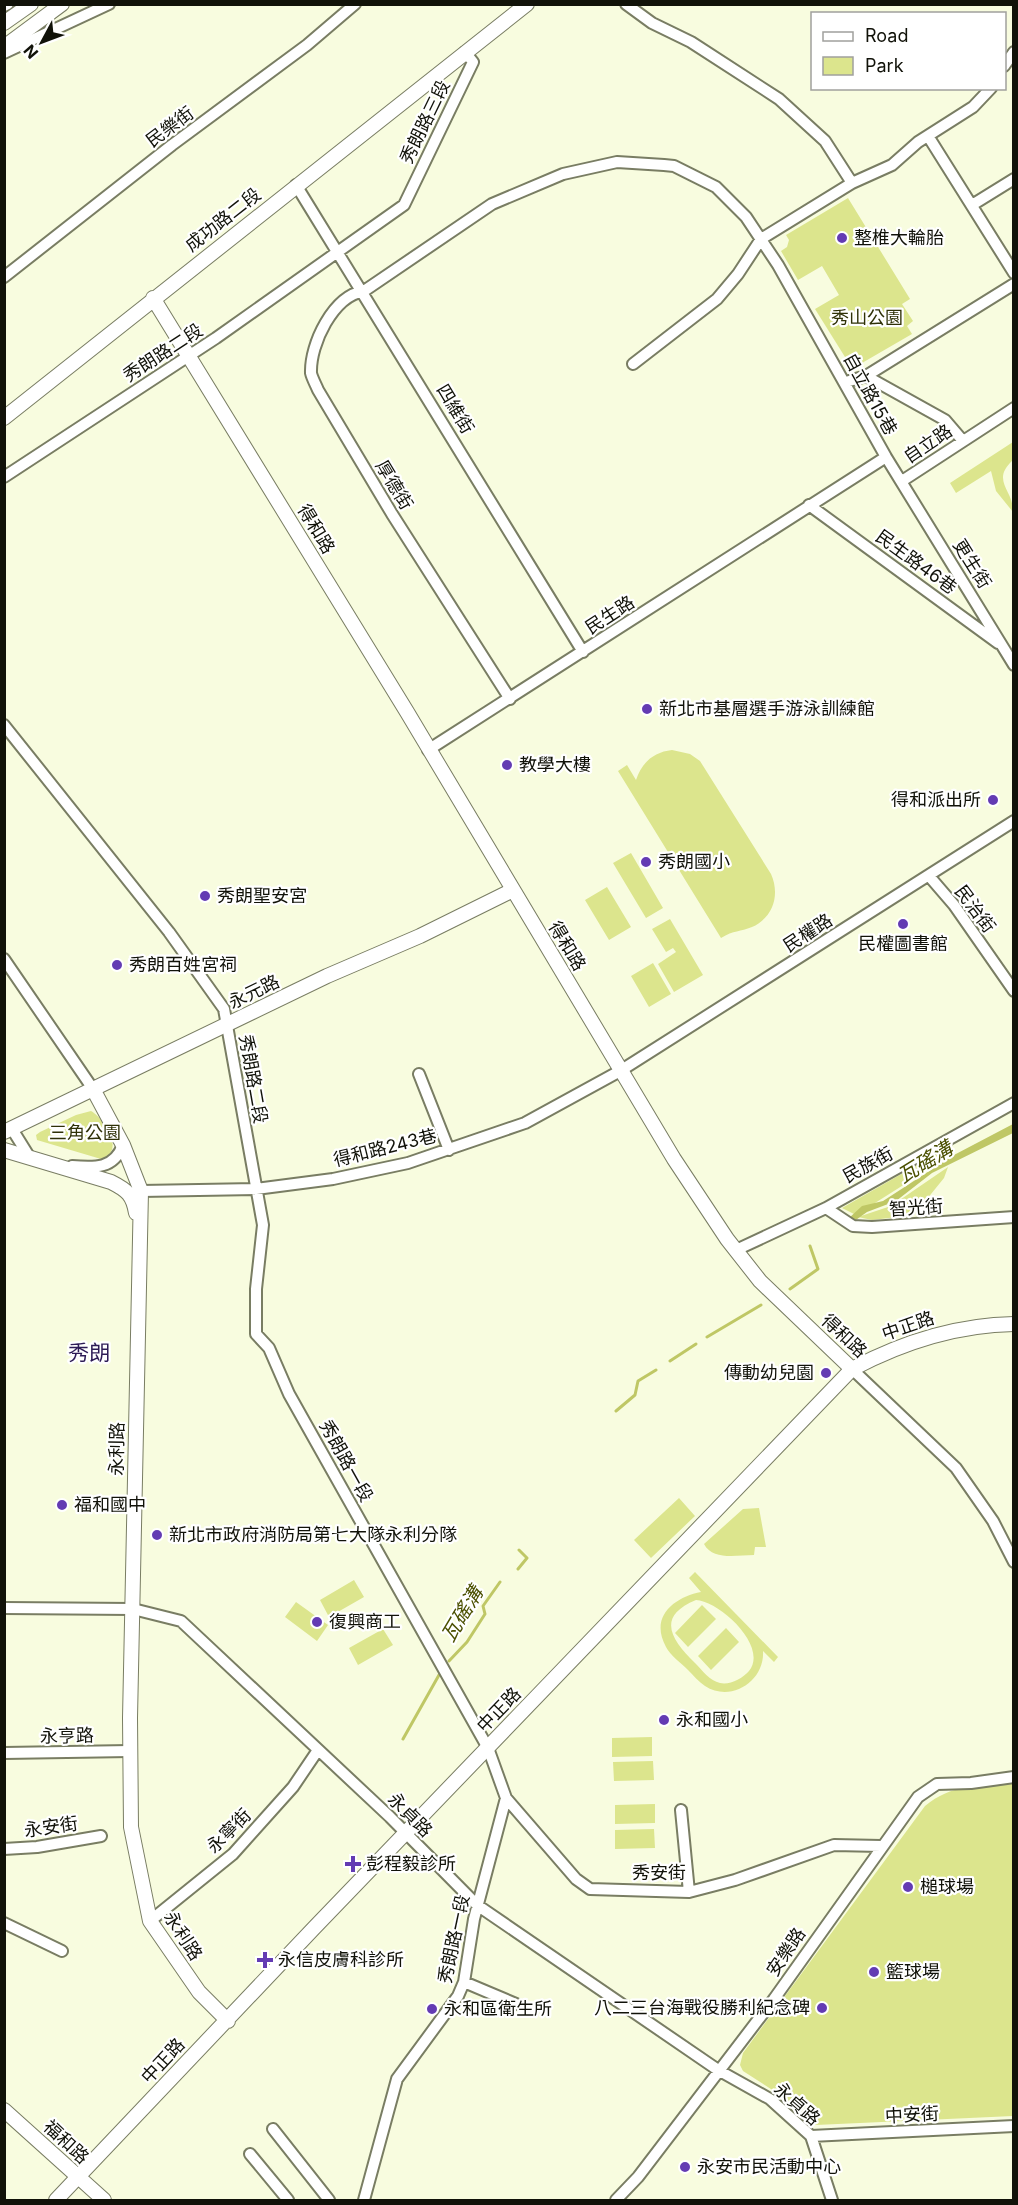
<svg xmlns="http://www.w3.org/2000/svg" width="1018" height="2205" viewBox="0 0 1018 2205" font-family="Inter,'Noto Sans TC',sans-serif">
<style>
.green{fill:#dce58d;fill-rule:evenodd}
.water{fill:#bfc765}
.lines{fill:none;stroke-linecap:round;stroke-linejoin:round}
.stream{stroke:#bfc765;stroke-width:3}
.street-casing{stroke:#797d63;stroke-width:14}
.secondary-casing{stroke:#797d63;stroke-width:16}
.street{stroke:#fff;stroke-width:10}
.secondary{stroke:#fff;stroke-width:14}
.poi-dot{fill:#633bb3;stroke:#fff;stroke-width:2}
.labels{text-anchor:middle;stroke-width:4.5;stroke-linejoin:round;paint-order:stroke}
.street-label{font-size:18px;fill:#111209;stroke:#fff}
.poi-label{font-size:18px;fill:#111209;stroke:#fff;text-anchor:start}
.park-label{font-size:18px;fill:#2f3107;stroke:#fff}
.water-label{font-size:20px;font-style:italic;fill:#4b5001;stroke:#fff}
.quarter-label{font-size:21px;fill:#2d1b55;stroke:#fff}
</style>
<rect width="100%" height="100%" fill="#f8fcdf"/>
<path class="green" d="M848 198 910 299 902 304 913 321 907 326 912 334 862 363 855 355 845 357 815 309 839 295 822 266 798 280 781 251 787 247 789 240 786 235Z
M1013 442V460C990 481 1014 490 1013 512L996 491 991 471 956 493 950 483Z
M672 750 690 754 700 761 771 874C780 894 774 917 752 927 740 932 734 930 721 938L618 771 627 765 636 780C642 762 654 752 672 750Z
M631 853 663 908 646 918 613 863Z
M607 887 631 927 609 940 585 900Z
M670 919 703 975 674 992 658 964 676 952 673 948 666 952 652 929Z
M653 963 671 994 649 1007 631 976Z
M91 1111C105 1119 126 1152 101 1159L37 1140 36 1135 40 1132 76 1115Z
M938 1153 943 1160 856 1215 842 1208Z
M948 1167 944 1178 914 1215 872 1220 858 1217 891 1206Z
M679 1498 695 1516 651 1558 634 1540Z
M759 1508 766 1547H755L754 1555C737 1555 713 1561 704 1544L743 1509Z
M695 1572 778 1657 774 1662 763 1651C765 1681 731 1703 705 1686 699 1682 693 1675 688 1670 681 1663 670 1655 666 1647 649 1616 675 1597 701 1592L689 1578ZM696 1600C719 1601 769 1646 749 1671 742 1679 730 1685 720 1683 710 1681 702 1670 695 1663 672 1640 655 1617 696 1600Z
M354 1580 364 1597 329 1617 320 1600Z
M296 1602 328 1625 317 1641 285 1617Z
M702 1605 716 1619 688 1647 675 1633Z
M726 1628 739 1642 711 1670 698 1656Z
M383 1629 393 1645 358 1665 349 1648Z
M652 1737V1756L612 1757V1738Z
M653 1761 654 1780 614 1781 613 1762Z
M1013 1784V2116L816 2125 774 2091 743 2071 740 2065 743 2053 925 1806C951 1784 981 1785 1013 1784Z
M655 1804V1823L615 1824V1805Z
M654 1829 655 1848 615 1849V1830Z"/>
<path class="water" d="M1013 1124V1133L932 1173 896 1201 867 1212 853 1222 848 1219 862 1206 883 1201 954 1155Z"/>
<g class="lines">
<path class="stream" d="M790 1289 818 1269 810 1246
M707 1337 761 1305
M670 1361 696 1344
M616 1411 635 1395 638 1381 656 1370
M518 1569 527 1558 519 1550
M449 1661 467 1642 485 1614 483 1606 500 1582
M403 1739 439 1675"/>
<defs>
<path id="street" d="M626 4 652 23 691 42 779 99 825 141 852 183
M4 6 8 4
M4 53 109 4
M1004 66 1014 52
M928 136 1014 273
M296 185 583 652
M972 205 1014 179
M4 277 172 145 307 45 355 4
M633 364 717 299 738 274 761 239 852 183 892 165 918 142 973 107 991 88
M866 376 945 420 963 441
M846 382 866 376 1014 284
M4 477 216 338 404 205 473 62 465 52
M902 481 1014 408
M809 505 998 643
M510 699 392 514 318 390C316 385 312 378 311 373 310 344 333 296 364 291L492 204 563 174 617 162 664 165 674 166 716 187 746 217 778 265 886 457 1014 665
M4 725 169 932 224 1009 263 1225 256 1289V1334L269 1348 289 1394 488 1748 506 1798 474 1919 464 1982 458 1996 397 2079 364 2200
M428 750 886 457
M929 876 954 905 1014 991
M4 959 93 1089
M419 1074 449 1150
M12 1129 30 1158
M72 1166C95 1168 114 1169 123 1145
M141 1191 256 1189 333 1179 408 1163 525 1123 620 1071 1014 821
M826 1208 853 1226 872 1227 1014 1217
M736 1250 826 1208 1014 1103
M852 1369 956 1468 993 1521 1014 1562
M4 1608 133 1609 181 1621 390 1817 477 1905 718 2070 770 2099 811 2136 832 2200
M4 1753 130 1751
M506 1798 576 1879 590 1889 689 1892 735 1880 834 1845 881 1846
M681 1810 689 1892
M4 1849 37 1847 101 1836
M150 1921 233 1854 293 1787 318 1750
M4 1923 62 1951
M464 1982 516 2004
M273 2129 329 2200
M811 2136 1014 2126
M250 2154 288 2200
M616 2200 638 2177 774 1999 918 1797 937 1784 971 1783 1014 1777"/>
<path id="secondary" d="M4 23 31 4
M4 47 62 4
M153 298 407 712 674 1159 727 1239 760 1281 852 1369
M4 418 527 4
M93 1089 123 1145 141 1191 130 1718 131 1827 150 1921 199 1992 228 2021
M4 1132 327 976 420 936 513 890
M4 1150 111 1182C127 1190 133 1195 136 1213
M4 2110 104 2200
M56 2200 314 1928 852 1369C903 1342 955 1325 1014 1324"/>
</defs>
<use href="#street" class="street-casing"/>
<use href="#secondary" class="secondary-casing"/>
<use href="#street" class="street"/>
<use href="#secondary" class="secondary"/>
</g>
<g class="poi-dot">
<circle cx="842" cy="238" r="6"/>
<circle cx="647" cy="709" r="6"/>
<circle cx="507" cy="765" r="6"/>
<circle cx="993" cy="800" r="6"/>
<circle cx="646" cy="862" r="6"/>
<circle cx="205" cy="896" r="6"/>
<circle cx="903" cy="924" r="6"/>
<circle cx="117" cy="965" r="6"/>
<circle cx="826" cy="1373" r="6"/>
<circle cx="62" cy="1505" r="6"/>
<circle cx="157" cy="1535" r="6"/>
<circle cx="317" cy="1622" r="6"/>
<circle cx="664" cy="1720" r="6"/>
<path d="M350 1855h6v6h6v6h-6v6h-6v-6h-6v-6h6z"/>
<circle cx="908" cy="1887" r="6"/>
<path d="M262 1951h6v6h6v6h-6v6h-6v-6h-6v-6h6z"/>
<circle cx="874" cy="1972" r="6"/>
<circle cx="822" cy="2008" r="6"/>
<circle cx="432" cy="2009" r="6"/>
<circle cx="685" cy="2167" r="6"/>
</g>
<g class="labels">
<g class="street-label">
<text transform="translate(425 122) rotate(-64)" y="6">秀朗路三段</text>
<text transform="translate(170 127) rotate(-37)" y="6">民樂街</text>
<text transform="translate(223 220) rotate(-38)" y="6">成功路二段</text>
<text transform="translate(163 353) rotate(-33)" y="6">秀朗路二段</text>
<text transform="translate(870 394) rotate(61)" y="6">自立路15巷</text>
<text transform="translate(455 409) rotate(59)" y="6">四維街</text>
<text transform="translate(928 444) rotate(-34)" y="6">自立路</text>
<text transform="translate(394 485) rotate(59)" y="6">厚德街</text>
<text transform="translate(316 529) rotate(59)" y="6">得和路</text>
<text transform="translate(916 562) rotate(36)" y="6">民生路46巷</text>
<text transform="translate(972 564) rotate(58)" y="6">更生街</text>
<text transform="translate(610 615) rotate(-33)" y="6">民生路</text>
<text transform="translate(975 909) rotate(53)" y="6">民治街</text>
<text transform="translate(808 933) rotate(-33)" y="6">民權路</text>
<text transform="translate(567 946) rotate(59)" y="6">得和路</text>
<text transform="translate(254 992) rotate(-26)" y="6">永元路</text>
<text transform="translate(253 1079) rotate(80)" y="6">秀朗路二段</text>
<text transform="translate(385 1148) rotate(-14)" y="6">得和路243巷</text>
<text transform="translate(868 1165) rotate(-29)" y="6">民族街</text>
<text transform="translate(916 1208) rotate(-4)" y="6">智光街</text>
<text transform="translate(908 1326) rotate(-19)" y="6">中正路</text>
<text transform="translate(844 1336) rotate(43)" y="6">得和路</text>
<text transform="translate(117 1449) rotate(-89)" y="6">永利路</text>
<text transform="translate(346 1461) rotate(61)" y="6">秀朗路一段</text>
<text transform="translate(499 1710) rotate(-46)" y="6">中正路</text>
<text transform="translate(67 1736) rotate(-1)" y="6">永亨路</text>
<text transform="translate(410 1815) rotate(45)" y="6">永貞路</text>
<text transform="translate(51 1827) rotate(-8)" y="6">永安街</text>
<text transform="translate(229 1831) rotate(-45)" y="6">永寧街</text>
<text x="659" y="1879">秀安街</text>
<text transform="translate(183 1936) rotate(57)" y="6">永利路</text>
<text transform="translate(454 1939) rotate(-78)" y="6">秀朗路一段</text>
<text transform="translate(786 1952) rotate(-56)" y="6">安樂路</text>
<text transform="translate(163 2061) rotate(-47)" y="6">中正路</text>
<text transform="translate(797 2104) rotate(41)" y="6">永貞路</text>
<text transform="translate(912 2115) rotate(-3)" y="6">中安街</text>
<text transform="translate(66 2142) rotate(43)" y="6">福和路</text>
</g>
<g class="poi-label">
<text x="854" y="244">整椎大輪胎</text>
<text x="659" y="715">新北市基層選手游泳訓練館</text>
<text x="519" y="771">教學大樓</text>
<text x="981" y="806" text-anchor="end">得和派出所</text>
<text x="658" y="868">秀朗國小</text>
<text x="217" y="902">秀朗聖安宮</text>
<text x="903" y="950" text-anchor="middle">民權圖書館</text>
<text x="129" y="971">秀朗百姓宮祠</text>
<text x="814" y="1379" text-anchor="end">傳動幼兒園</text>
<text x="74" y="1511">福和國中</text>
<text x="169" y="1541">新北市政府消防局第七大隊永利分隊</text>
<text x="329" y="1628">復興商工</text>
<text x="676" y="1726">永和國小</text>
<text x="366" y="1870">彭程毅診所</text>
<text x="920" y="1893">槌球場</text>
<text x="278" y="1966">永信皮膚科診所</text>
<text x="886" y="1978">籃球場</text>
<text x="810" y="2014" text-anchor="end">八二三台海戰役勝利紀念碑</text>
<text x="444" y="2015">永和區衛生所</text>
<text x="697" y="2173">永安市民活動中心</text>
</g>
<g class="park-label">
<text x="867" y="324">秀山公園</text>
<text x="85" y="1139">三角公園</text>
</g>
<g class="water-label">
<text transform="translate(925 1162) rotate(-32)" y="7">瓦磘溝</text>
<text transform="translate(462 1614) rotate(-59)" y="7">瓦磘溝</text>
</g>
<g class="quarter-label">
<text x="89" y="1360">秀朗</text>
</g>
</g>
<rect width="1018" height="2205" fill="none" stroke="#111209" stroke-width="12"/>
<rect x="811" y="12" width="195" height="78" fill="#ffffff" stroke="#a0a09d" stroke-width="1.5"/>
<rect x="823" y="32" width="30" height="9" fill="#ffffff" stroke="#a0a09d" stroke-width="1.5"/>
<text x="865" y="42" font-size="18" fill="#111209">Road</text>
<rect x="823" y="57" width="30" height="18" fill="#dce58d" stroke="#a0a09d" stroke-width="1.5"/>
<text x="865" y="72" font-size="18" fill="#111209">Park</text>
<g transform="translate(42 42) rotate(229)" stroke="#ffffff" stroke-width="4.5" paint-order="stroke">
<path d="M0-4.5L10 22L0 15L-10 22Z" fill="#111209"/>
<text y="-9" font-size="16" font-weight="bold" text-anchor="middle" fill="#111209">N</text>
</g>
</svg>
